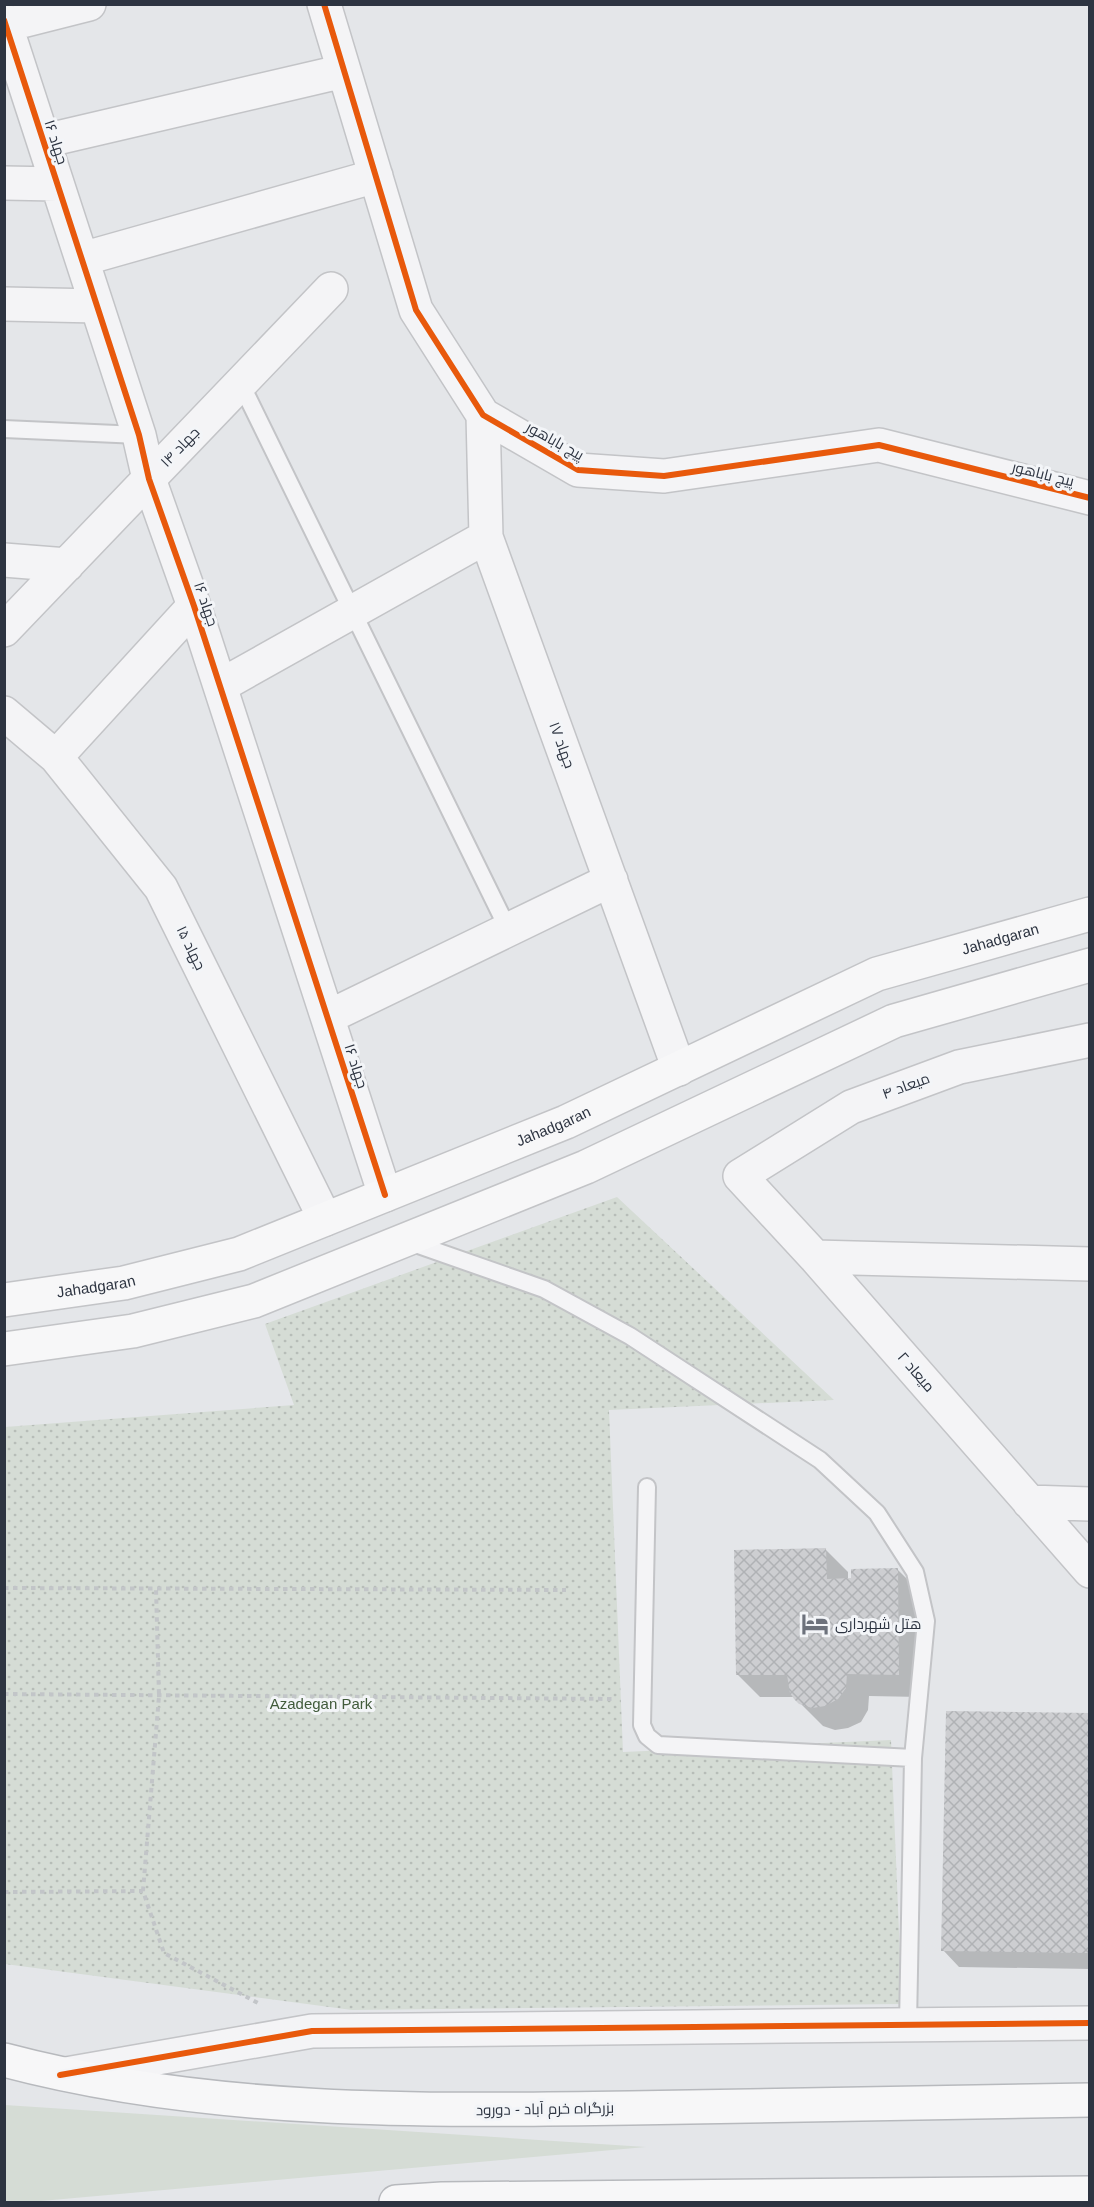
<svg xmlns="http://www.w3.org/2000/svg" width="1094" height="2207" viewBox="0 0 1094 2207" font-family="Arial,Cairo,sans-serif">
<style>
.grass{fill:#d5dcd5}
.park{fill:url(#park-dots)}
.shadow{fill:#0003}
.building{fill:url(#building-cross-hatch)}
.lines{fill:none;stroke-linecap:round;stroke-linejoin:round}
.service-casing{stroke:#c3c4c7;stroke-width:20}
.minor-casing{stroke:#c3c4c7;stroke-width:36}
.tertiary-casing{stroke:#c3c4c7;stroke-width:36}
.secondary-casing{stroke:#c3c4c7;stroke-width:36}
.trunk-casing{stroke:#b7b9bd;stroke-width:36}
.path{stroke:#c2c5c8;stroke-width:4;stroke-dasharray:4.5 4.5;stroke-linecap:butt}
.service{stroke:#f4f4f6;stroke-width:16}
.minor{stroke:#f4f4f6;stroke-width:33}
.tertiary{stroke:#f4f4f6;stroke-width:33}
.secondary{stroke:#f7f7f8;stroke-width:33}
.trunk{stroke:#f7f7f8;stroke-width:33}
.cycleway-casing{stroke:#f3f5f8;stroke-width:10}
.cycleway{stroke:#e8590c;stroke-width:6}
.labels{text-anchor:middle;stroke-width:6;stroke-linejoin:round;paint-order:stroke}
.street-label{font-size:15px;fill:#2d3441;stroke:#f3f5f8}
.poi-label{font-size:15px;fill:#2d3441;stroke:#f3f5f8;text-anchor:start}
.park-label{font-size:15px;fill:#415b3b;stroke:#f3f5f8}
</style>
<defs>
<pattern id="park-dots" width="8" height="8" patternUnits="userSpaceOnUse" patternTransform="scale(1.5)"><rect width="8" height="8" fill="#d5dcd5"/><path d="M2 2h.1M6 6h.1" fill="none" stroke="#b7bdb8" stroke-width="1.8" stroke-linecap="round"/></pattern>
<pattern id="building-cross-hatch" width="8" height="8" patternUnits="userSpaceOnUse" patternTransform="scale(1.5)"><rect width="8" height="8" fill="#cdced1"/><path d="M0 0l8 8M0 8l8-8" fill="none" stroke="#b0b2b5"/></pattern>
</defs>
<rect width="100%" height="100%" fill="#e4e6e9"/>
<path class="grass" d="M5 2105 646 2147 30 2202H5Z"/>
<path class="park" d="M617 1197 834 1400 609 1410 623 1752 891 1740 902 2004 352 2010 5 1964V1427L294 1405 265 1324Z"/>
<path class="shadow" d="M825 1549 848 1572V1580L897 1569 920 1592 921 1697 869 1696 868 1710 861 1722 848 1728 835 1730 823 1726 794 1697H760L737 1674Z
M1090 1714V1969L959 1967 943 1950Z"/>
<path class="building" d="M826 1548 827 1579 851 1578V1569L898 1568 899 1675 847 1674 846 1688 838 1699 825 1706 812 1708 799 1704 794 1699 790 1693 787 1675H736L734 1550Z
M946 1711 1090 1713V1953L941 1951Z"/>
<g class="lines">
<defs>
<path id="service" d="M241 384 508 929
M4 429 139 435
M407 1241 544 1289 630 1336 820 1460 877 1513 915 1572 926 1621 913 1758 908 2025
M647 1487 642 1725 647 1736 658 1745 913 1758"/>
<path id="minor" d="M324 4 416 310 483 415 578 470 664 476 879 445 1090 498
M4 20 139 435 149 479 194 606 385 1195
M6 25 89 4
M44 141 344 71
M4 183 57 184
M82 259 376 176
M4 304 97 306
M483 415 486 537 679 1069
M4 560 67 565
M4 630 331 289
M220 686 486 537
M4 713 56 757 161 888 325 1219
M56 757 194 606
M328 1017 611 880
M1090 1040 959 1067 851 1107 740 1176 815 1257 1090 1571
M815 1257 1090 1264
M1029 1502 1090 1504"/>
<path id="tertiary" d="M66 2074 312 2031 1090 2023"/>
<g id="secondary">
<path id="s1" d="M4 1300 124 1283 239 1254 566 1122 877 974 1090 914"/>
<path d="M4 1349 133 1331 254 1301 586 1167 894 1021 1090 965"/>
</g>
<path id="trunk" d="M4 2060C208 2114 421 2111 630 2108 783 2105 936 2102 1090 2100
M396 2202 442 2199 1090 2193"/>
</defs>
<use href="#service" class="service-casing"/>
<use href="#minor" class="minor-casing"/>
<use href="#tertiary" class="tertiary-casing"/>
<use href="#secondary" class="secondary-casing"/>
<use href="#trunk" class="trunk-casing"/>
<path class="path" d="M4 1588 566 1590
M4 1694 616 1699
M143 1891 159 1696 156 1588
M4 1892 143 1891 164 1953 258 2003"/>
<use href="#service" class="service"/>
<use href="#minor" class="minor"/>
<use href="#tertiary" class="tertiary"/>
<use href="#secondary" class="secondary"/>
<use href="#trunk" class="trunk"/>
<defs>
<path id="cycleway" d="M324 4 416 310 483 415 578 470 664 476 879 445 1090 498
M4 20 139 435 149 479 194 606 385 1195
M60 2075 312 2031 1090 2023"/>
</defs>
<use href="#cycleway" class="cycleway-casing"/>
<use href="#cycleway" class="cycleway"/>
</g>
<defs>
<symbol id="hotel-bare" viewBox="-9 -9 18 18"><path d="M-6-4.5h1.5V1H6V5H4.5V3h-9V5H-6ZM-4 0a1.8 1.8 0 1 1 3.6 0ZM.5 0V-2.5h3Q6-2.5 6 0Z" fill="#6d727c" stroke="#f3f5f8" stroke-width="2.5" paint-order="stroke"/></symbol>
</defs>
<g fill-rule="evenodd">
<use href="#hotel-bare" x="796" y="1605" width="38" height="38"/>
</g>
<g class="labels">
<g class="street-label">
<text transform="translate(56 142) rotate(72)" y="5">جهاد ۱۶</text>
<text transform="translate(555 441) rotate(29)" y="5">پیچ باباهور</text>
<text transform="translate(180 447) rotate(-46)" y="5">جهاد ۱۴</text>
<text transform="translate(1043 474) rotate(14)" y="5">پیچ باباهور</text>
<text transform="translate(206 604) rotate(71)" y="5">جهاد ۱۶</text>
<text transform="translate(562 745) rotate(70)" y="5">جهاد ۱۷</text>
<text dy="5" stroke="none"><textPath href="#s1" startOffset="1065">Jahadgaran</textPath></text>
<text transform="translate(191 948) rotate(64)" y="5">جهاد ۱۵</text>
<text transform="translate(356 1066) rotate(72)" y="5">جهاد ۱۶</text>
<text transform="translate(906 1086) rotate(-20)" y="5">میعاد ۴</text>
<text dy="5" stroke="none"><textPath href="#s1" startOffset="579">Jahadgaran</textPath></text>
<text dy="5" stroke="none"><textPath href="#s1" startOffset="93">Jahadgaran</textPath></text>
<text transform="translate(916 1372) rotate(49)" y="5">میعاد ۲</text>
<text transform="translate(545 2109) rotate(-1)" y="5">بزرگراه خرم آباد - دورود</text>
</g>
<g class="poi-label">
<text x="835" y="1629">هتل شهرداری</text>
</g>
<g class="park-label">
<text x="321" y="1709">Azadegan Park</text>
</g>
</g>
<rect width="1094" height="2207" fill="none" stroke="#2d3441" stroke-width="12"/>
</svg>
